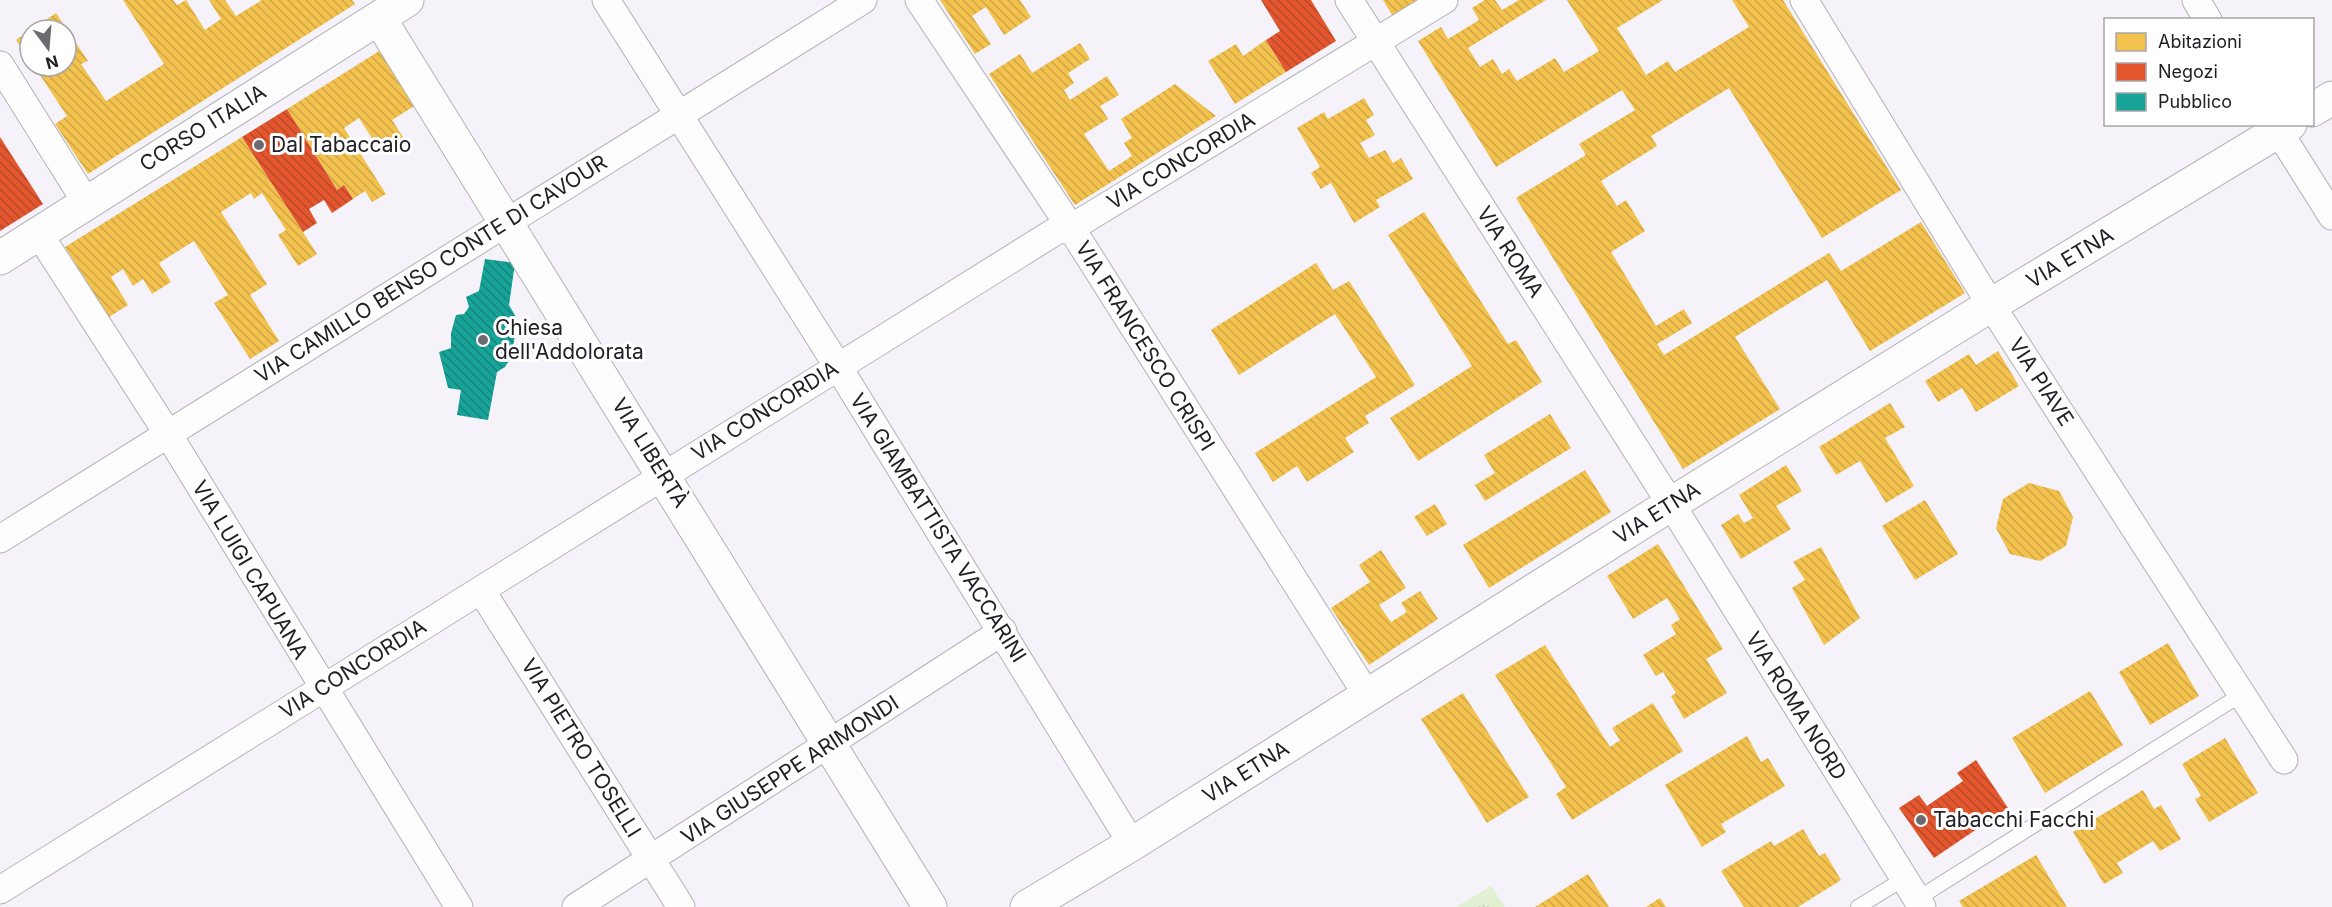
<svg xmlns="http://www.w3.org/2000/svg" width="2332" height="907" viewBox="0 0 2332 907" font-family="Inter,sans-serif">
<style>
.park{fill:url(#park-tufts)}
.homes{fill:url(#homes-back-hatch)}
.shops{fill:url(#shops-back-hatch)}
.public{fill:url(#public-back-hatch)}
.lines{fill:none;stroke-linecap:round;stroke-linejoin:round}
.lane-casing{stroke:#b2b1b6;stroke-width:16}
.street-casing{stroke:#b2b1b6;stroke-width:29}
.secondary-casing{stroke:#b2b1b6;stroke-width:35}
.lane{stroke:#fefdfe;stroke-width:14}
.street{stroke:#fefdfe;stroke-width:27}
.secondary{stroke:#fefdfe;stroke-width:33}
.poi-dot{fill:#6c6a70;stroke:#fff;stroke-width:2}
.labels{text-anchor:middle;stroke-width:6;stroke-linejoin:round;paint-order:stroke}
.street-label{font-size:21px;fill:#222026;stroke:#fff}
.poi-label{font-size:21px;fill:#222026;stroke:#fff;text-anchor:start}
</style>
<defs>
<pattern id="park-tufts" width="24" height="20" patternUnits="userSpaceOnUse" patternTransform="scale(1.5)"><rect width="24" height="20" fill="#e0f0d1"/><path d="M3 7l-1-3M5 7V3M7 7l1-3M15 17l-1-3M17 17v-4M19 17l1-3" fill="none" stroke="#c0ceb3"/></pattern>
<pattern id="homes-back-hatch" width="6" height="6" patternUnits="userSpaceOnUse" patternTransform="scale(1.5)"><rect width="6" height="6" fill="#f2c14e"/><path d="M-1 5l2 2M0 0l6 6M5-1l2 2" fill="none" stroke="#cfa644"/></pattern>
<pattern id="shops-back-hatch" width="6" height="6" patternUnits="userSpaceOnUse" patternTransform="scale(1.5)"><rect width="6" height="6" fill="#e4572e"/><path d="M-1 5l2 2M0 0l6 6M5-1l2 2" fill="none" stroke="#b84827"/></pattern>
<pattern id="public-back-hatch" width="6" height="6" patternUnits="userSpaceOnUse" patternTransform="scale(1.5)"><rect width="6" height="6" fill="#17a398"/><path d="M-1 5l2 2M0 0l6 6M5-1l2 2" fill="none" stroke="#14847c"/></pattern>
</defs>
<rect width="100%" height="100%" fill="#f5f2fa"/>
<path class="park" d="M1491 886 1505 907H1456Z"/>
<path class="homes" d="M123 0H173L177 5 186 0 205 30 221 19 209 0H225L236 16 262 0H352L355 4 88 174 55 124 67 116 34 66H66V30H31L56 13 88 61 81 64 106 101 164 64Z
M940 0H1020L1031 17 1004 35 986 7 972 16 991 44 975 54Z
M1383 0H1423L1394 18Z
M1485 0H1495L1502 10 1519 0H1546L1468 48 1480 67 1493 59 1502 74 1509 69 1517 81 1555 58 1564 72 1599 51 1567 0H1663L1617 28 1646 75 1668 61 1675 72 1749 27 1732 0H1783L1901 190 1822 238 1729 88 1651 136 1657 146 1601 181 1617 206 1626 200 1645 231 1611 252 1656 326 1684 309 1692 323 1657 344 1664 355 1829 253 1841 271 1921 222 1965 293 1870 351 1827 280 1735 337 1780 409 1683 469 1516 198 1586 155 1579 144 1635 110 1622 90 1496 167 1418 41 1441 27 1448 39 1479 20 1472 8Z
M30 30V61L16 40Z
M1266 40 1286 72 1235 104 1208 61 1236 44 1243 56Z
M1080 43 1090 59 1068 73 1074 83 1064 90 1070 100 1107 76 1119 95 1100 106 1108 119 1084 134 1109 171 1132 156 1124 143 1132 138 1121 119 1175 84 1216 116 1075 205 989 74 1020 54 1032 73Z
M384 48 419 103 392 120 405 140 391 148 387 143 379 149 359 118 344 128 386 194 372 202 365 191 353 199 344 185 337 190 287 109Z
M1364 98 1374 115 1366 120 1375 135 1360 143 1369 158 1385 150 1393 163 1401 158 1413 179 1376 200 1380 207 1354 223 1331 183 1321 189 1311 173 1320 167 1297 128 1324 112 1328 119Z
M242 137 317 254 298 266 278 235 286 230 262 193 254 199 251 193 221 212 267 284 250 295 279 341 250 359 214 303 228 295 194 241 159 263 171 282 152 294 143 279 133 286 123 269 111 277 128 305 109 317 65 247Z
M1424 212 1508 344 1516 340 1542 382 1418 461 1390 418 1472 366 1388 235Z
M1316 263 1333 290 1349 281 1415 385 1365 416 1369 423 1345 438 1354 452 1307 482 1297 466 1273 482 1255 453 1376 377 1335 314 1239 375 1211 330Z
M1998 351 2019 386 1976 412 1962 388 1938 402 1925 381 1969 354 1976 365Z
M1890 403 1905 427 1885 438 1914 486 1886 503 1860 461 1836 475 1819 447Z
M1550 414 1571 448 1485 501 1475 485 1495 473 1484 455Z
M1786 465 1802 491 1776 506 1791 529 1741 559 1721 525 1738 514 1744 523 1753 518 1739 495Z
M1585 470 1611 512 1489 588 1463 545Z
M2029 483 2059 491 2073 517 2066 546 2040 561 2010 554 1996 528 2003 499Z
M1925 500 1958 554 1915 580 1882 526Z
M1435 504 1447 524 1427 536 1414 517Z
M1658 544 1723 649 1706 659 1727 693 1684 719 1671 696 1676 693 1663 672 1656 676 1643 655 1676 634 1671 625 1680 619 1667 598 1633 619 1607 576Z
M1821 547 1860 618 1824 645 1792 588 1805 580 1793 562Z
M1381 550 1406 588 1379 605 1391 622 1407 612 1401 603 1420 591 1438 619 1369 665 1331 608 1370 582 1359 565Z
M2168 643 2199 696 2150 725 2119 672Z
M1545 645 1610 747 1620 740 1612 728 1653 703 1683 751 1572 820 1556 794 1566 787 1495 675Z
M2090 691 2123 745 2045 793 2012 738Z
M1463 693 1529 797 1487 823 1421 719Z
M1747 736 1761 762 1768 758 1785 786 1721 824 1726 832 1702 847 1665 785Z
M2225 738 2258 793 2209 822 2195 799 2201 796 2182 764Z
M2143 790 2154 809 2161 805 2181 839 2160 851 2153 841 2117 863 2123 873 2104 884 2073 832Z
M1803 829 1819 856 1825 853 1841 880 1798 907H1744L1721 871 1771 841 1774 846Z
M2036 855 2067 907H1963L1959 901Z
M1588 874 1609 907H1535Z
M1660 898 1666 907H1646Z"/>
<path class="shops" d="M1261 0H1311L1336 41 1286 72 1266 40 1280 31Z
M287 109 337 190 344 185 353 199 332 213 324 200 309 209 317 223 303 232 242 137Z
M0 137 43 204 0 231Z
M1976 760 2008 808 1934 858 1899 808 1919 795 1927 806 1963 781 1957 773Z"/>
<path class="public" d="M485 259 515 263 509 305 516 317 517 325 511 357 505 367 497 372 488 420 457 415 461 390 448 388 439 352 451 348V333L456 315 464 314 469 307 466 297 479 291Z"/>
<g class="lines">
<defs>
<path id="lane" d="M1917 899 2242 694
M1858 907 1905 878"/>
<path id="street" d="M606 0 837 365 1132 844
M919 0 1071 228 1367 695
M1349 0 1671 504 1922 907
M1804 0 1991 305 2284 760
M2196 0 2208 20
M0 65 86 202
M2274 124 2332 216
M39 234 168 434 459 907
M0 539 863 0
M481 590 681 907
M0 890 1056 231 1071 228 1444 0
M576 907 1003 631"/>
<path id="secondary" d="M379 18 930 907
M2312 110 2332 98
M0 258 407 0
M1027 907 1132 844 1671 504 1991 305 2290 124"/>
</defs>
<use href="#lane" class="lane-casing"/>
<use href="#street" class="street-casing"/>
<use href="#secondary" class="secondary-casing"/>
<use href="#lane" class="lane"/>
<use href="#street" class="street"/>
<use href="#secondary" class="secondary"/>
</g>
<g class="poi-dot">
<circle cx="259" cy="145" r="6"/>
<circle cx="483" cy="340" r="6"/>
<circle cx="1921" cy="820" r="6"/>
</g>
<g class="labels">
<g class="street-label">
<text transform="translate(203 128) rotate(-32)" y="7">CORSO ITALIA</text>
<text transform="translate(1181 161) rotate(-31)" y="7">VIA CONCORDIA</text>
<text transform="translate(1510 252) rotate(57)" y="7">VIA ROMA</text>
<text transform="translate(2070 258) rotate(-31)" y="7">VIA ETNA</text>
<text transform="translate(431 269) rotate(-32)" y="7">VIA CAMILLO BENSO CONTE DI CAVOUR</text>
<text transform="translate(1145 346) rotate(58)" y="7">VIA FRANCESCO CRISPI</text>
<text transform="translate(2041 382) rotate(57)" y="7">VIA PIAVE</text>
<text transform="translate(765 411) rotate(-32)" y="7">VIA CONCORDIA</text>
<text transform="translate(650 453) rotate(58)" y="7">VIA LIBERTÀ</text>
<text transform="translate(1657 513) rotate(-32)" y="7">VIA ETNA</text>
<text transform="translate(938 528) rotate(58)" y="7">VIA GIAMBATTISTA VACCARINI</text>
<text transform="translate(250 570) rotate(59)" y="7">VIA LUIGI CAPUANA</text>
<text transform="translate(353 669) rotate(-32)" y="7">VIA CONCORDIA</text>
<text transform="translate(1796 706) rotate(58)" y="7">VIA ROMA NORD</text>
<text transform="translate(581 748) rotate(58)" y="7">VIA PIETRO TOSELLI</text>
<text transform="translate(790 770) rotate(-33)" y="7">VIA GIUSEPPE ARIMONDI</text>
<text transform="translate(1246 772) rotate(-32)" y="7">VIA ETNA</text>
</g>
<g class="poi-label">
<text x="271" y="152">Dal Tabaccaio</text>
<text x="495" y="335">Chiesa<tspan x="495" dy="24">dell'Addolorata</tspan></text>
<text x="1933" y="827">Tabacchi Facchi</text>
</g>
</g>
<rect x="2104" y="18" width="210" height="108" fill="#ffffff" stroke="#a7a6a8" stroke-width="1.5"/>
<rect x="2116" y="33" width="30" height="18" fill="#f2c14e" stroke="#a7a6a8" stroke-width="1.5"/>
<text x="2158" y="48" font-size="18" fill="#222026">Abitazioni</text>
<rect x="2116" y="63" width="30" height="18" fill="#e4572e" stroke="#a7a6a8" stroke-width="1.5"/>
<text x="2158" y="78" font-size="18" fill="#222026">Negozi</text>
<rect x="2116" y="93" width="30" height="18" fill="#17a398" stroke="#a7a6a8" stroke-width="1.5"/>
<text x="2158" y="108" font-size="18" fill="#222026">Pubblico</text>
<g transform="translate(48 48) rotate(164)"><circle r="28" fill="#ffffff" stroke="#a7a6a8" stroke-width="1.5"/>
<path d="M0-4.5L10 22L0 15L-10 22Z" fill="#6c6a70"/>
<text y="-9" font-size="16" font-weight="bold" text-anchor="middle" fill="#222026">N</text>
</g>
</svg>
